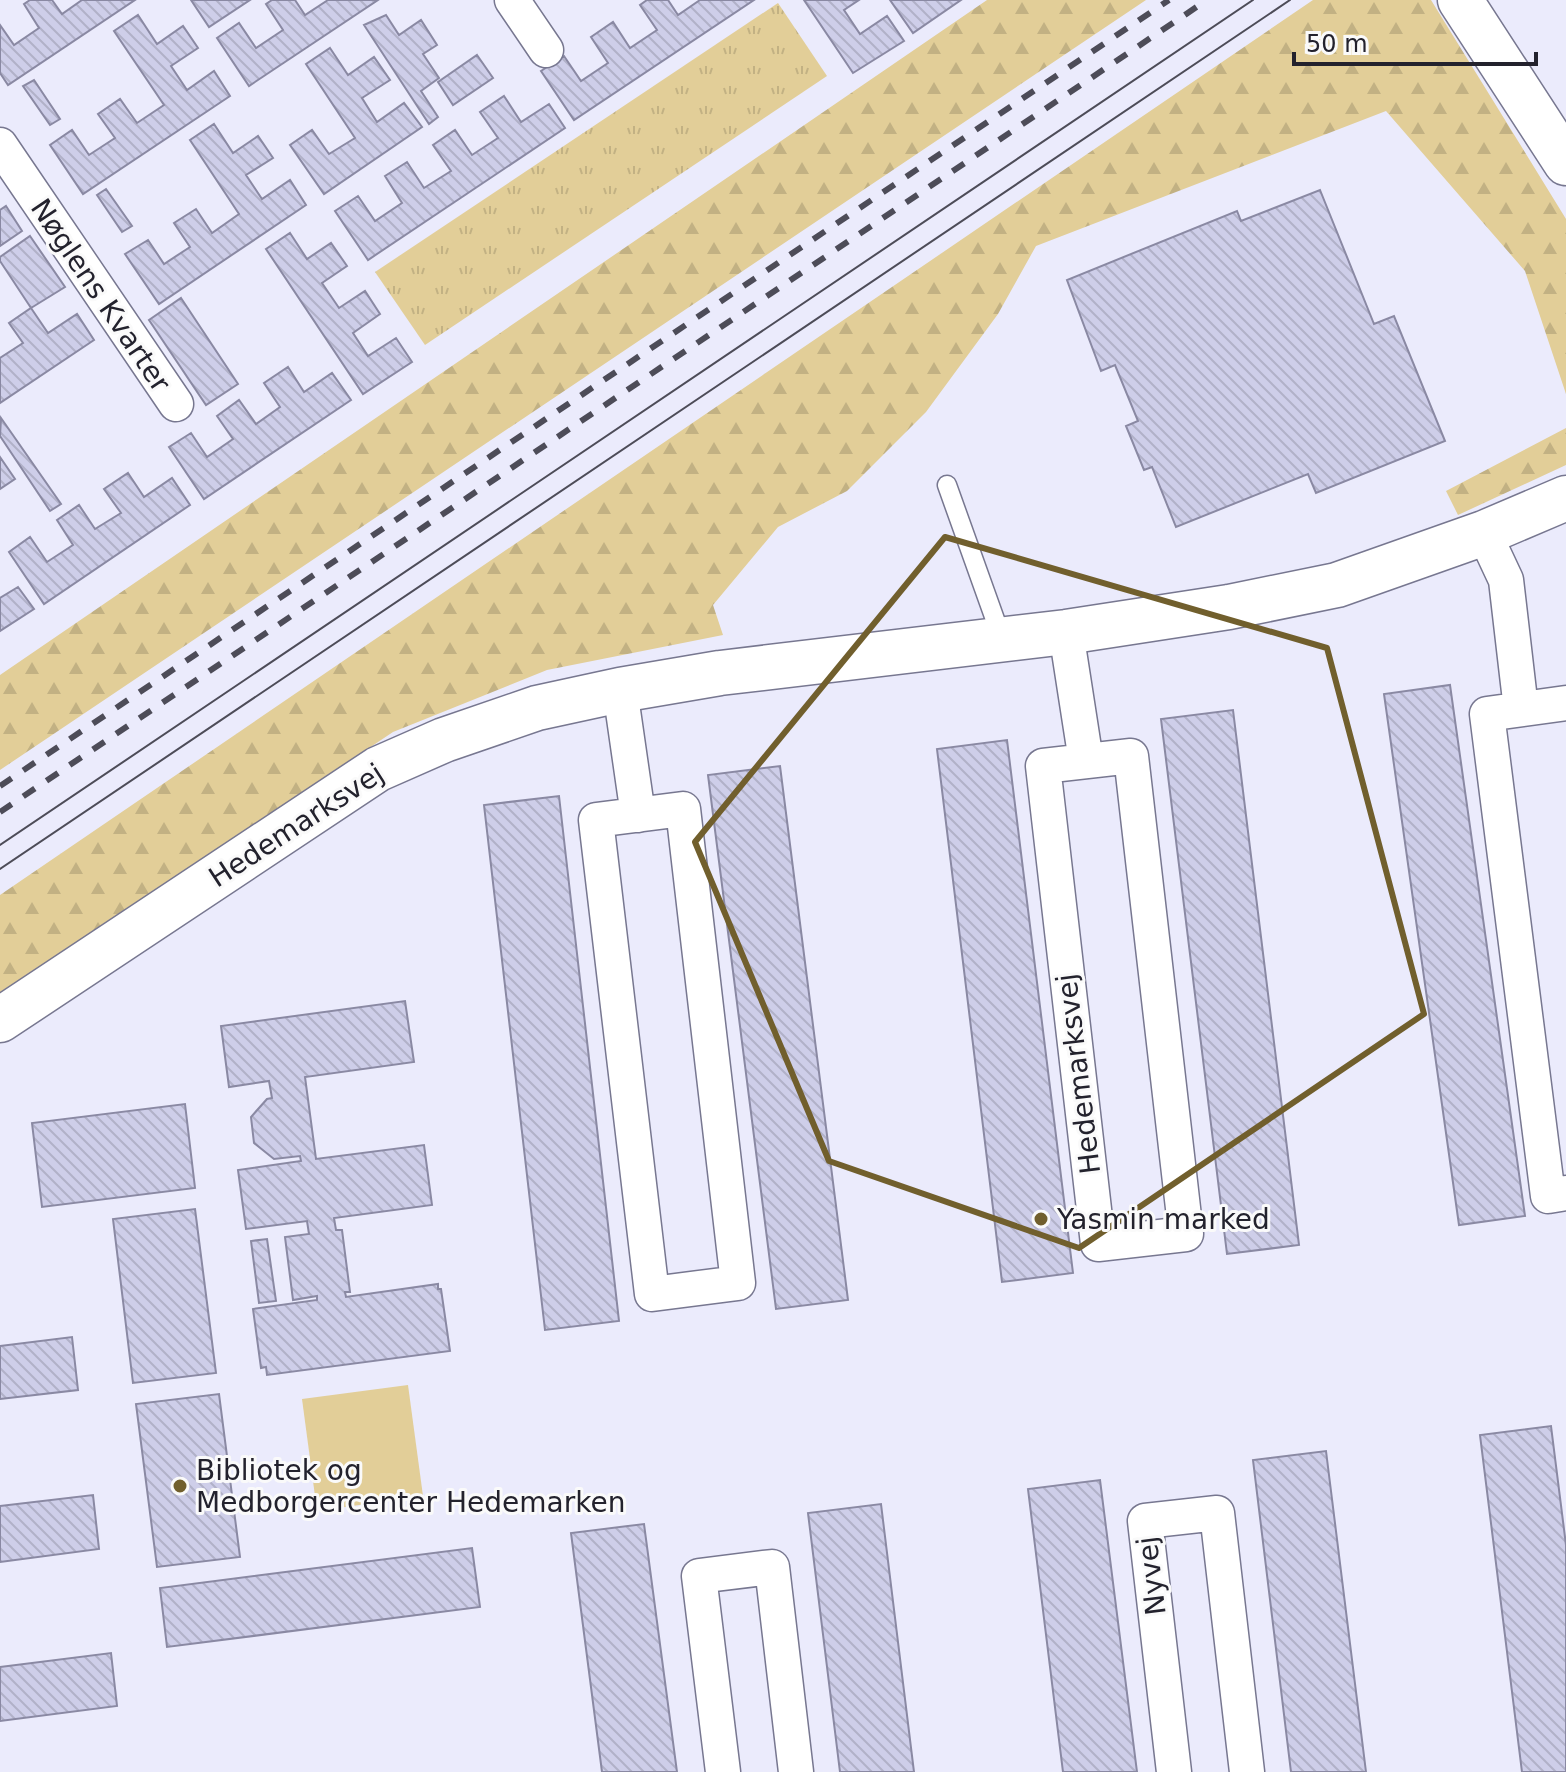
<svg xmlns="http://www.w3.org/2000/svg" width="1566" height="1772" viewBox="0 0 1566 1772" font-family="'DejaVu Sans',sans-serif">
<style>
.grass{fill:url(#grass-tufts)}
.forest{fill:url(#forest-firs)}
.pitch{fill:#e2ce98}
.building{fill:url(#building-back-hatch);stroke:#8a89a3;stroke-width:2}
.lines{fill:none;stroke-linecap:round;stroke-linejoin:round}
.service-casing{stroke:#777790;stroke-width:21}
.minor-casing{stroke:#777790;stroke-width:37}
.tertiary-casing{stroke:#777790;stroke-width:47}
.service{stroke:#fff;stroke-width:18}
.minor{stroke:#fff;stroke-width:34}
.tertiary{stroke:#fff;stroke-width:44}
.tram{stroke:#4d4c58;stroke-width:2}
.rail{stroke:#4d4c58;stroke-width:6;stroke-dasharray:14 14;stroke-linecap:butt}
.marked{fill:none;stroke:#715f2d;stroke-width:6;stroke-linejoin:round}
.poi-dot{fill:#715f2d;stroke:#fafafa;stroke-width:3}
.labels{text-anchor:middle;stroke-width:6;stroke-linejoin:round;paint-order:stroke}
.street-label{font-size:28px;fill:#23222d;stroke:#fafafa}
.poi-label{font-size:28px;fill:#23222d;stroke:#fafafa;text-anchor:start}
</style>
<defs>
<pattern id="grass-tufts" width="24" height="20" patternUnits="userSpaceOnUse" patternTransform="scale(2)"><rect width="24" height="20" fill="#e2ce98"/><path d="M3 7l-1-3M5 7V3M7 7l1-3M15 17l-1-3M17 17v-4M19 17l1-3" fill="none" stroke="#c2b183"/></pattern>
<pattern id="forest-firs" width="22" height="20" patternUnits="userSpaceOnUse" patternTransform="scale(2)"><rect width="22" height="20" fill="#e2ce98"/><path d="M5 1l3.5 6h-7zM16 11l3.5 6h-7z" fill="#c2b183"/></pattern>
<pattern id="building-back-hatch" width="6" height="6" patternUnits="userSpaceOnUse" patternTransform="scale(2)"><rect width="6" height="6" fill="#cecee9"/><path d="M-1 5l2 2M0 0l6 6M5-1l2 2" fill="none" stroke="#b1b1c8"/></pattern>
</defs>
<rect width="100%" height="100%" fill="#ebebfc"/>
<path class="grass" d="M778 3 827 76 425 345 375 272Z"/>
<path class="forest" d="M987 0H1146L0 770V675Z
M1313 0H1431L1566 219V394L1525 271 1386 111 1036 246 998 314 926 412 847 491 778 527 713 605 723 635 547 670 393 732 0 995V895Z
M1566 428V465L1458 515 1446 491Z"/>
<path class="pitch" d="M408 1385 423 1496 317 1511 302 1399Z"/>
<path class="building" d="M30 0H52L62 14 82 0H135L8 85 0 73V25L14 45 39 28 24 4Z
M191 0H250L209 27Z
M272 0H295L305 15 328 0H378L249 86 217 38 239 23 256 48 283 30 266 4Z
M647 0H668L678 15 700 0H754L574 120 541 71 564 56 581 81 608 63 591 37 613 22 630 48 657 30 640 5Z
M804 0H859L844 10 860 34 887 16 904 41 853 73Z
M890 0H961L913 33Z
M138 15 157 44 183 26 198 48 171 66 187 90 214 71 230 96 83 194 50 145 72 130 89 155 115 138 98 114 120 99 137 123 164 105 114 31Z
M386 15 399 35 421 20 437 45 423 54 439 78 421 91 438 117 429 124 364 25Z
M330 48 348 75 374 57 390 80 362 98 377 122 404 103 422 127 324 194 290 145 312 130 329 154 355 138 306 64Z
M477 55 493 78 453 105 438 82Z
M34 80 60 119 50 125 23 86Z
M504 96 521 122 549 104 565 128 368 260 335 211 358 196 375 221 402 203 385 176 407 162 424 188 451 171 433 145 455 130 472 155 498 138 480 112Z
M214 124 233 153 258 136 273 158 246 175 262 199 290 180 306 205 159 304 125 254 148 240 164 264 190 247 174 223 196 209 212 233 239 214 190 140Z
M106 189 132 226 122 232 97 195Z
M1320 190 1374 324 1394 316 1445 441 1316 493 1308 474 1176 527 1152 467 1144 470 1126 426 1138 421 1115 365 1101 371 1067 280 1237 211 1241 221Z
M6 206 22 231 0 246V210Z
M290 233 307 259 331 243 347 266 322 283 339 308 365 291 380 314 353 333 368 356 396 338 412 362 363 394 266 249Z
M30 236 65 287 31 308 0 261V257Z
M181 298 238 384 206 405 149 320Z
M31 308 48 333 77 314 94 340 0 403V358L23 343 9 323Z
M288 367 304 392 332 373 351 400 204 499 169 447 191 433 207 457 233 439 217 416 239 400 256 424 280 407 264 383Z
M1 418 61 504 50 511 0 436Z
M0 457 15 479 0 489Z
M128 473 144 497 172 478 190 505 44 604 9 552 30 537 47 562 73 545 57 520 79 505 95 529 121 513 104 489Z
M18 587 34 609 0 631V598Z
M1450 685 1525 1216 1459 1225 1384 694Z
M1233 710 1299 1245 1227 1254 1161 719Z
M1007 740 1073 1273 1002 1282 937 749Z
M780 766 848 1300 776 1309 708 775Z
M559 796 619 1321 545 1330 484 805Z
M405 1001 414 1062 305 1077 316 1159 424 1145 432 1205 334 1218 336 1230H342L350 1292H345L346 1297 438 1284V1289H441L450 1351 267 1375 266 1367 261 1368 253 1309 317 1300V1296L293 1300 285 1237 309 1234 307 1221 246 1229 238 1170 301 1161 300 1156 274 1159 254 1143 251 1117 267 1099 272 1098 269 1081 229 1087 221 1026Z
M185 1104 195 1188 42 1207 32 1123Z
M195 1209 216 1373 133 1383 113 1219Z
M267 1239 276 1301 259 1303 251 1241Z
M72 1337 78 1390 0 1399V1346Z
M219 1394 240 1557 157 1567 136 1404Z
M1551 1426 1566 1545V1772H1522L1480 1435Z
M1326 1451 1366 1772H1291L1253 1460Z
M1100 1480 1137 1772H1063L1028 1489Z
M93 1495 99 1549 0 1562V1506Z
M881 1504 914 1772H840L808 1513Z
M644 1524 677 1772H602L571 1533Z
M472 1548 480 1607 167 1647 160 1588Z
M111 1653 117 1706 0 1721V1667Z"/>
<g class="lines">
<defs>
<path id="service" d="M947 485 1002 639"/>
<path id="minor" d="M512 0 546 50
M0 145 176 404
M1484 533 1506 580 1521 709
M1066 632 1086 761
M620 690 638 815
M1566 703 1487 714 1548 1196 1566 1193
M1131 756 1186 1234 1098 1244 1043 766Z
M683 809 738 1283 652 1294 596 820Z
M723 1772 699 1576 772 1567 796 1772
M1174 1772 1145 1521 1217 1513 1247 1772"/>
<path id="tertiary" d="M1460 0 1566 163
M0 1020 378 769 444 740 537 708 620 690 720 673 1066 632 1229 607 1337 585 1484 533 1566 498"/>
</defs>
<use href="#service" class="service-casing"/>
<use href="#minor" class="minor-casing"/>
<use href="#tertiary" class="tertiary-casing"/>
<use href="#service" class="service"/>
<use href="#minor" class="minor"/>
<use href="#tertiary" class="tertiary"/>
<path class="tram" d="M0 845 1253 0
M0 869 1290 0"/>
<path class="rail" d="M0 786 1169 0
M0 812 1207 0"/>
</g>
<path class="marked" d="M945 537 1327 648 1424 1014 1079 1248 829 1161 695 842Z"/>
<g class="poi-dot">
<circle cx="1041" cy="1219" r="8"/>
<circle cx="180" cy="1486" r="8"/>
</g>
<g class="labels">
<g class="street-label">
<text transform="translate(101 295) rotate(56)" y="10">Nøglens Kvarter</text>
<text transform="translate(296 825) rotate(-33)" y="10">Hedemarksvej</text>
<text transform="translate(1078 1074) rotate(-97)" y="10">Hedemarksvej</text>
<text transform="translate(1151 1576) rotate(-97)" y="10">Nyvej</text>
</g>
<g class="poi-label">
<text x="1057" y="1229">Yasmin marked</text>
<text x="196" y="1480">Bibliotek og<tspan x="196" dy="32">Medborgercenter Hedemarken</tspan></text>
</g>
</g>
<path d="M1294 52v12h242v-12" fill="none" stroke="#23222d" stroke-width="4"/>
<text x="1306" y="52" font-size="24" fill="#23222d" stroke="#fafafa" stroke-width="6" paint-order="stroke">50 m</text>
</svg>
